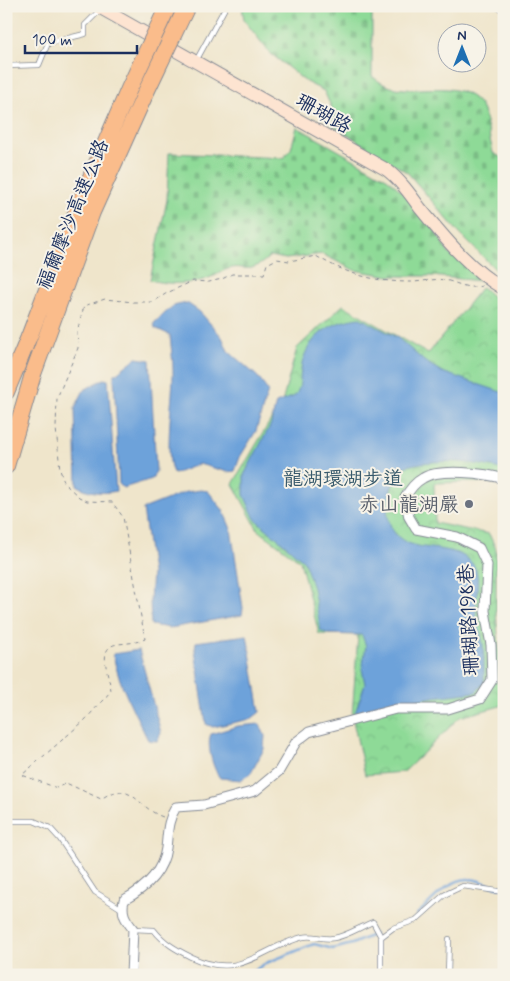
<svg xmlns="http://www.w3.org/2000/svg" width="510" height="981" viewBox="0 0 510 981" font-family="Mynerve,'LXGW WenKai TC',sans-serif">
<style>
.cemetery{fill:url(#cemetery-stones);stroke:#54847a}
.park{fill:url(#park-crowns);stroke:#54847a}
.water{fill:#6da2da;stroke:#44689c}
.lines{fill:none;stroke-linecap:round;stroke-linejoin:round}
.stream{stroke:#6da2da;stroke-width:2.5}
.lane-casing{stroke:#858a94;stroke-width:6}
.street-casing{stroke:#858a94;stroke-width:11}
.secondary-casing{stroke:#858a94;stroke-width:14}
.highway-casing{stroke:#858a94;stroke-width:18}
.path{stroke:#858a94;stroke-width:1;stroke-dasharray:4 4;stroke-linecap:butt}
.lane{stroke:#fff;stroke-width:4.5}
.street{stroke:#fff;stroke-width:9}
.secondary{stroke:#fde4d1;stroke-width:12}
.highway{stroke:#fabc8b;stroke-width:16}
.highway-bridge-casing{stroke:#858a94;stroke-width:18;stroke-linecap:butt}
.highway-bridge{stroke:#fabc8b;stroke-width:16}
.worship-dot{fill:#6b7280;stroke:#f7f3e8;stroke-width:2}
.labels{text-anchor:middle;stroke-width:4;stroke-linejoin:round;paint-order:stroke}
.street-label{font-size:20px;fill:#1b2f5e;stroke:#f7f3e8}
.park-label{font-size:20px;fill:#385a6c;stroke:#f7f3e8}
.worship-label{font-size:20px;fill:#5b616d;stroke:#f7f3e8;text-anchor:end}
</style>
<defs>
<pattern id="cemetery-stones" width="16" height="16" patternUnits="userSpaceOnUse" patternTransform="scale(1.25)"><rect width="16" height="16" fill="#8eda97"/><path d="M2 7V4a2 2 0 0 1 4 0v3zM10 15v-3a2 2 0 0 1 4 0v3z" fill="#7abb85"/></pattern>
<pattern id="park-crowns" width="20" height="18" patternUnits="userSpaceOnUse" patternTransform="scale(1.25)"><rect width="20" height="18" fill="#8eda97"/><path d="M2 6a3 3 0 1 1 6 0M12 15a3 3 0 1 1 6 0" fill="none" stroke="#7abb85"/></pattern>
</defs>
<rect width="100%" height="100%" fill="#f7f3e8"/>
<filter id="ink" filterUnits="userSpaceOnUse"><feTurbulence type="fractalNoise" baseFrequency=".02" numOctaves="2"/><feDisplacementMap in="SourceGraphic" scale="10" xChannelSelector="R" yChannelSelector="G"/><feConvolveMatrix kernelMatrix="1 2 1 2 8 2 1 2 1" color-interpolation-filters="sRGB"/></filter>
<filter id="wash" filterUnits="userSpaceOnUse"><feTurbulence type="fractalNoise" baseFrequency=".0096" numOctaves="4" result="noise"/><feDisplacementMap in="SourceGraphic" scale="20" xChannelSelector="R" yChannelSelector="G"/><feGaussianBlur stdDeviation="1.12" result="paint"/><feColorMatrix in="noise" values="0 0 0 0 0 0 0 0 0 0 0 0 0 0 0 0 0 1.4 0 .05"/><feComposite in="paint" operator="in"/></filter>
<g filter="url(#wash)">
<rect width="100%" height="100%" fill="#efe5cb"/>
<path class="cemetery" d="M242 6H372V76C379 82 387 87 396 88 422 93 461 79 480 105 486 114 490 141 493 153L504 159V271L498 272 460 234 408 173 331 124 334 113 324 91 306 82 269 52 244 20Z
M297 127 388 179 408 197 435 231 449 254 466 265 480 281 432 276H389L354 270 322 254 286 259 270 256C247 278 245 262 225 270 220 272 216 276 211 277 194 285 168 285 150 280L167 200 169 153 283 158 291 149Z"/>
<path class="park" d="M482 287 504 307V485L483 482 434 483 435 523 489 534 496 549V613L504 705 460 717 404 772 365 775 352 716 358 635 319 634 300 561 258 530 233 484 283 399 297 348 343 305 428 354Z"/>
<path class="water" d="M187 303 200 312 222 337 228 351 257 376 268 391 256 431 240 457 235 471 228 472 199 464 174 474C163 461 174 391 173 370 173 359 171 347 170 335L155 328 154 323 173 306Z
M360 318 398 338 424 361 442 372 504 393V470C472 461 435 458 403 467 393 481 385 499 388 517 397 564 454 535 474 566 482 580 474 600 476 615 477 625 482 635 483 645 484 657 484 670 484 683L476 692 433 697 355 713 365 684 362 669 366 646 362 635 329 634 321 631 313 588 304 561 255 519 244 495V475L271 424 276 403 295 396C302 385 299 383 301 370 305 338 330 321 360 318Z
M136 358 150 360 156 471 152 479 123 488 119 484 114 375Z
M104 379 108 380 116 491C104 494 88 493 77 485L75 408 84 390Z
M201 490 208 491 223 510 231 529 243 608 242 615 170 628 151 625 150 600 152 573 143 509 186 492Z
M247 635 260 712 251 719 213 727 206 724 195 650 196 642Z
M139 650 161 733 157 741 148 740C135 713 118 684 113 654Z
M260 724 265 736 264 749 251 773 241 780 220 778C213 769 206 745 211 734L238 726Z"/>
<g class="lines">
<path class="stream" d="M417 914C431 903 449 878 469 879 482 879 490 888 504 887
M247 975 266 963 314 944 333 949 352 944 375 934"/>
</g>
</g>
<g filter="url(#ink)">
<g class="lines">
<defs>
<path id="lane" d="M495 6 504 11
M196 61 226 6
M6 66 39 65 48 43 85 34V25L101 9
M6 821H34L50 828 60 839 95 892 122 909
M133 929 154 930C164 943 177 950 191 957 242 981 259 948 303 937 314 935 324 940 334 938 347 936 360 927 373 922L381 937
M381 975V937L393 928 416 920 444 895 463 886 504 892
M448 975 449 939"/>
<path id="street" d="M131 975 133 929C125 919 121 913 124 900 144 889 163 872 166 848 168 832 167 821 176 807L204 805 255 791 279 771 296 742 309 732 396 709H448L480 699 492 680 491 645 485 611 487 565 479 548 457 537 416 529 409 517 405 498C409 490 414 483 423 478 439 468 486 473 504 479"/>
<path id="secondary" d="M97 6 387 170C400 180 410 194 420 208 444 237 470 270 504 289"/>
<path id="highway" d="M6 392 29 337
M6 466 33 374"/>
</defs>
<use href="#lane" class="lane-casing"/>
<use href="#street" class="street-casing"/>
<use href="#secondary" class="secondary-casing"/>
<use href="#highway" class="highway-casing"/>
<path class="path" d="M163 817C137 808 131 778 101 799L66 783 57 788 22 775 85 720 111 691C110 675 95 647 118 644 127 643 136 643 145 639L123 517 112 502 87 501 79 497 65 484 60 470 56 428 57 398 78 348 77 332 84 306 105 299 133 302H153L167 293 193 281 209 282 222 279 232 274H264L267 264 277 259 289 261 316 256C346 274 375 282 411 282 422 282 435 278 445 280 459 283 467 290 482 286"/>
<use href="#lane" class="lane"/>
<use href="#street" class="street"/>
<use href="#secondary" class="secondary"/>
<use href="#highway" class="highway"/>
<defs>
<path id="highway-bridge" d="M29 337 82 198 129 89 168 6
M33 374 92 212 146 92 187 6"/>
</defs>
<use href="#highway-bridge" class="highway-bridge-casing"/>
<use href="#highway-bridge" class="highway-bridge"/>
</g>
</g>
<circle class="worship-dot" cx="469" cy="504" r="5"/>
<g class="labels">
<g class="street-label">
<text transform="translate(324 113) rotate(29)" y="7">珊瑚路</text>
<text transform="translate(72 214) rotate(-68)" y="7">福爾摩沙高速公路</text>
<text transform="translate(468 620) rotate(-93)" y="7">珊瑚路198巷</text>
</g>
<g class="park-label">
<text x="343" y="485">龍湖環湖步道</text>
</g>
<g class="worship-label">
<text x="459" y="511">赤山龍湖嚴</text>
</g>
</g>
<rect width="510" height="981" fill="none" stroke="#f7f3e8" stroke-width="25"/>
<g transform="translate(462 48)"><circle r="24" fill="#f7f3e8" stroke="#9fa5b1"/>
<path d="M0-4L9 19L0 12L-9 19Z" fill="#1f6fb2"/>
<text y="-8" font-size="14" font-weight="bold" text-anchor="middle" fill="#1b2f5e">N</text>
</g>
<path d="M25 45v8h112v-8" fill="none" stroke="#1b2f5e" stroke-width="2.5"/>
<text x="32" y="45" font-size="15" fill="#1b2f5e" stroke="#f7f3e8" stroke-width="4" paint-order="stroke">100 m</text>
</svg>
